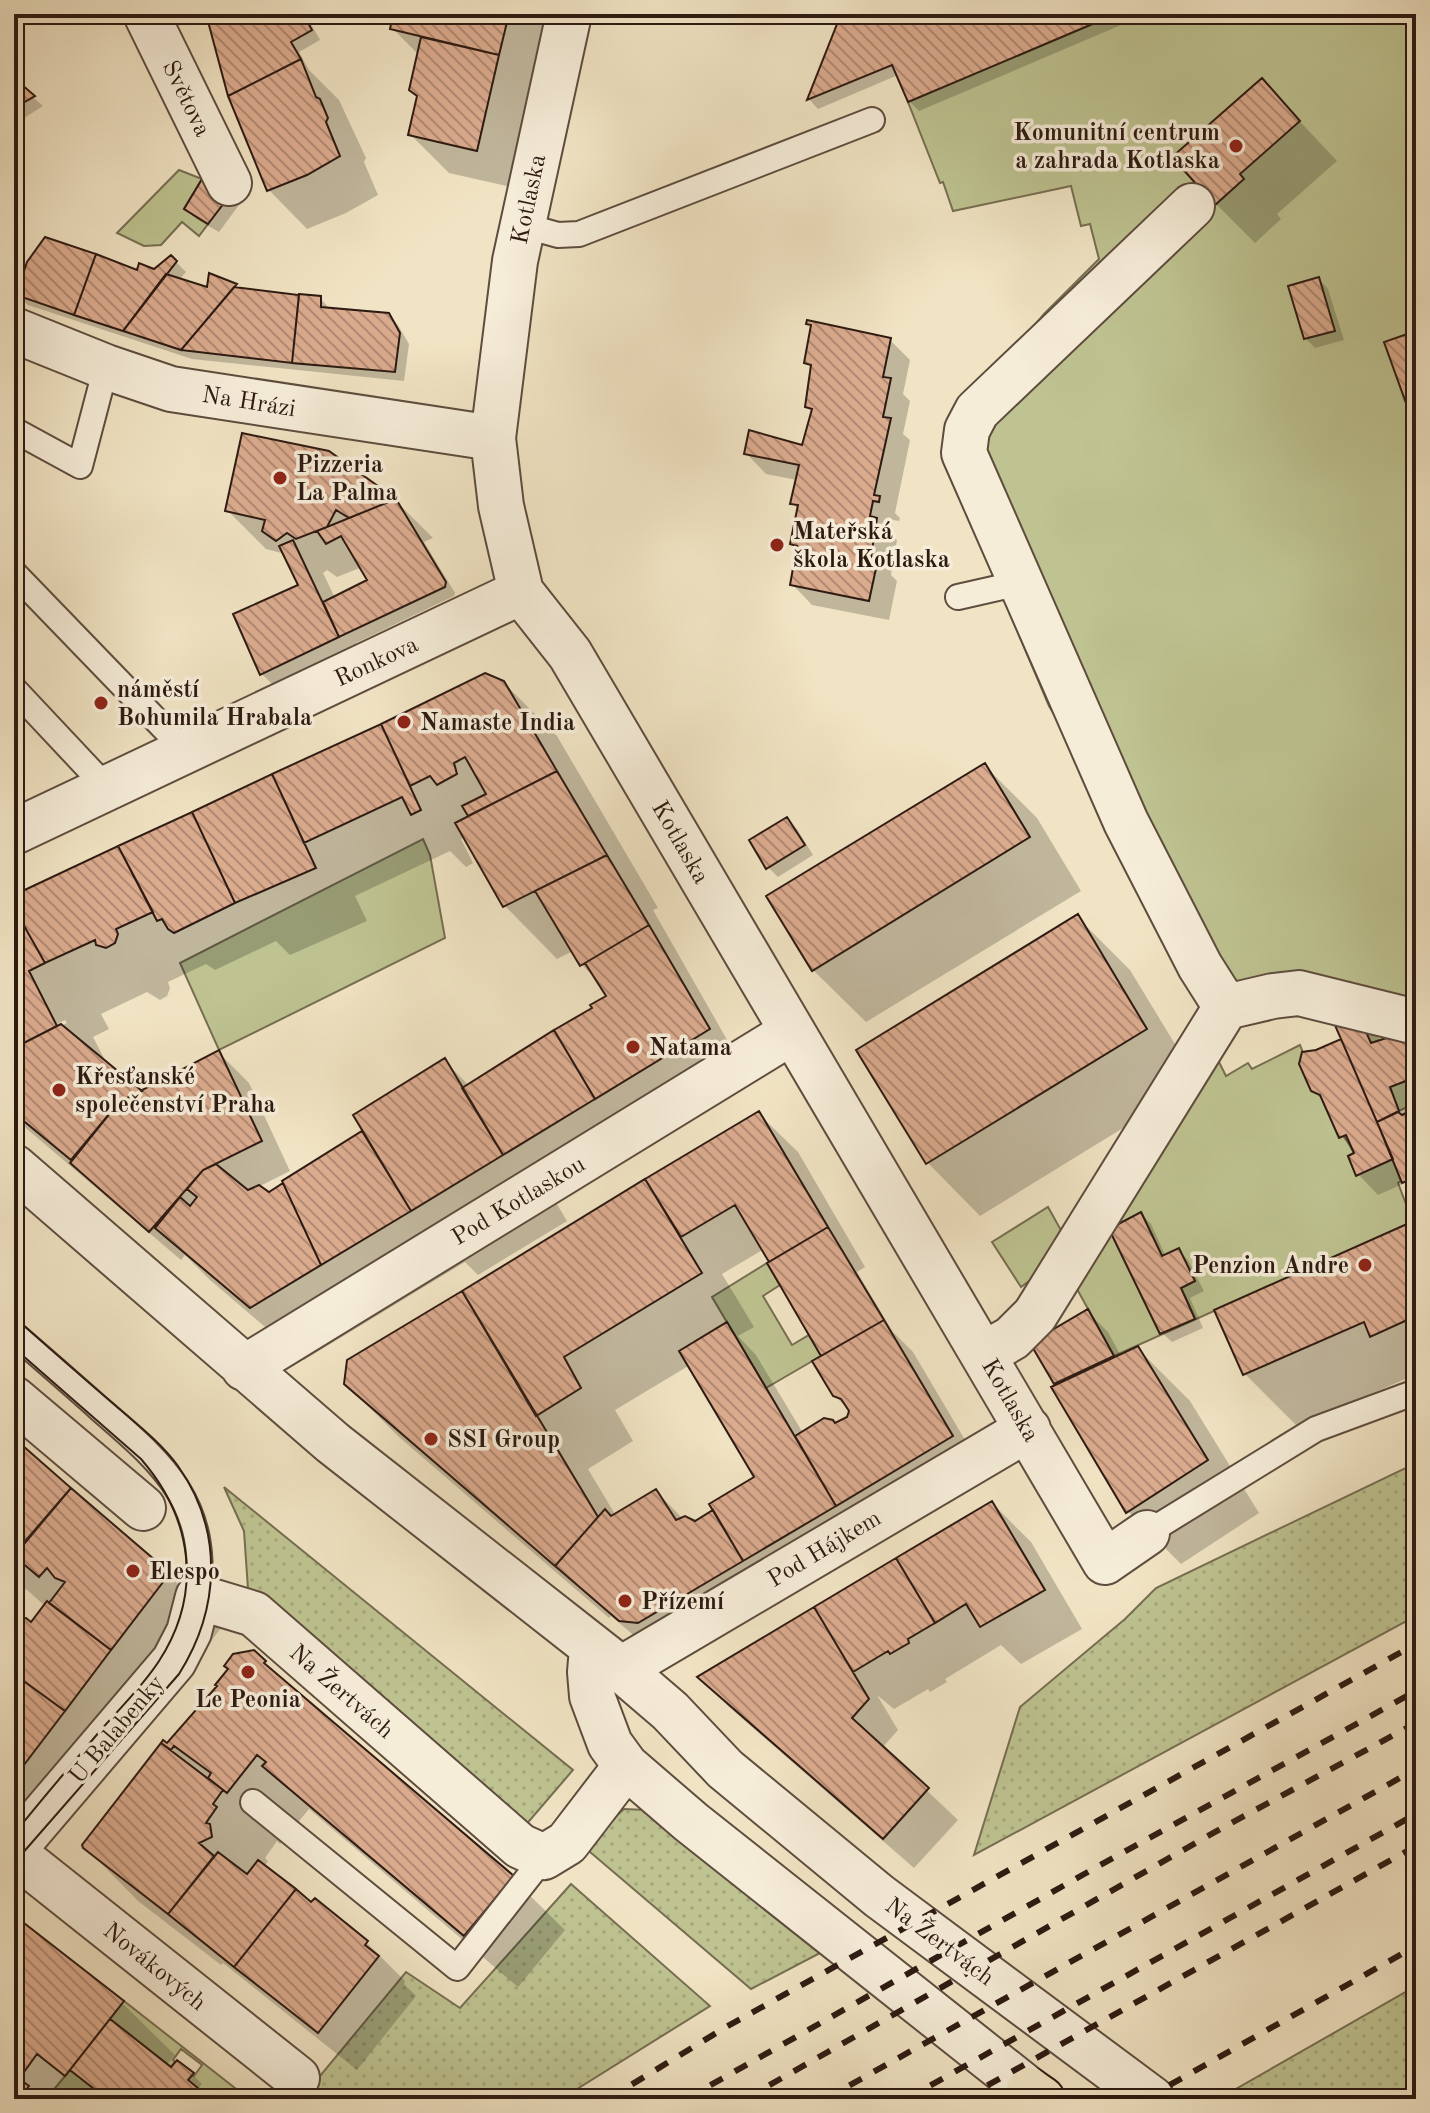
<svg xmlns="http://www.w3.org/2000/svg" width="1430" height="2113" viewBox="0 0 1430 2113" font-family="'Old Standard TT',serif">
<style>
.grass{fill:url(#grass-dots);stroke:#766e52;stroke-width:2}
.green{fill:#bec391;stroke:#766e52;stroke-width:2;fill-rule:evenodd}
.shadow{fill:#0003;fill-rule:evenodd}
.building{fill:url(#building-back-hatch);stroke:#2d1a12;stroke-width:2}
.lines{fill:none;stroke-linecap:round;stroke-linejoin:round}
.lane-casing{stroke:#5e4c3e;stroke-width:28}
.street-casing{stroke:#5e4c3e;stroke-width:48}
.primary-casing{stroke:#2d1a12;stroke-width:48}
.lane{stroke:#f6edd9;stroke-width:24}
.street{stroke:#f6edd9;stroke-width:44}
.primary{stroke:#f1e4c4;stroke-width:44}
.tram{stroke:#2d1a12;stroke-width:2}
.rail{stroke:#2d1a12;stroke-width:6;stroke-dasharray:14 14;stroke-linecap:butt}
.poi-dot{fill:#8f2418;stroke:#f6edd9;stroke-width:3}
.labels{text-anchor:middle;stroke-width:7;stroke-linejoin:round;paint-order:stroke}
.street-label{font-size:24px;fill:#2d1a12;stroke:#f6edd9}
.poi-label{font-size:24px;font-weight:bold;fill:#2d1a12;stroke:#f6edd9;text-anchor:start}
</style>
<defs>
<pattern id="grass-dots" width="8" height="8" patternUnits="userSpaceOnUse" patternTransform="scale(2)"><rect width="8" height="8" fill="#bec391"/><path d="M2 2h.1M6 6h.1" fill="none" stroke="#a4a77c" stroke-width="1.8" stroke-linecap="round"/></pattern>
<pattern id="building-back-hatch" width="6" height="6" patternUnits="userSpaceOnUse" patternTransform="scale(2)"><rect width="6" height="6" fill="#dbab8e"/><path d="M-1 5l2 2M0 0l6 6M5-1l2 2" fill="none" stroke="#b28a73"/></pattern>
</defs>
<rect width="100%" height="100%" fill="#f1e4c4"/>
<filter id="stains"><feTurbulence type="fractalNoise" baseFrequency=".0025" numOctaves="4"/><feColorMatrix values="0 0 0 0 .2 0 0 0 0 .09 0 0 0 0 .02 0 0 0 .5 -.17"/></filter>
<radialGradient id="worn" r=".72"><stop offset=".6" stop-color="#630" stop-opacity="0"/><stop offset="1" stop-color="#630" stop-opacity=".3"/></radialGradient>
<path class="grass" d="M1416 1463V1616L974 1855 1020 1707 1125 1619 1156 1588Z
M224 1487 573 1770 524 1827 248 1589 244 1531Z
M624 1809 646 1810 820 1953 751 1989 583 1846Z
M571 1884 710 2006 561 2099H301L406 1972 460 2008Z
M1416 1986V2099H1234L1227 2094Z"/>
<path class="green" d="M1116 14H1416V1062L1399 1035 1371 1043 1366 1036 1353 991 1274 973 1237 985 1215 978 1049 706 963 503 946 432 1044 314 1099 259 1090 224 1081 226 1071 186 953 211 943 182 940 183 908 102Z
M179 170 202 179 184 209 208 224 199 236 182 222 161 245 144 246 117 233Z
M423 839 430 855 445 938 219 1050 180 963Z
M1300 1045 1320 1095 1354 1153 1348 1156 1356 1175 1393 1159 1401 1181 1398 1183 1411 1217 1416 1216V1220L1114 1356 1072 1280 1215 1054 1226 1076 1248 1063 1252 1069ZM1141 1212 1162 1256 1179 1249 1195 1281 1181 1288 1195 1318 1160 1334 1109 1229Z
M1416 1077V1103L1399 1111 1390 1087Z
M1048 1207 1067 1241 1033 1278 1021 1287 992 1242Z
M767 1263 780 1285 763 1296 792 1345 809 1335 821 1356 766 1388 712 1297Z
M124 2001 249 2099H200L205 2094 188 2080 192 2075 194 2076 202 2065 181 2049 173 2060 175 2062 171 2067 110 2019Z
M70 2070 107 2099H46Z"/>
<path class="shadow" d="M208 14H314L311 24 320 40 299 52 309 70 339 100 366 158 364 162 378 195 346 213 307 229 269 190 230 95Z
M396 14H574L515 188 449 173 410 134 419 97V55L392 28Z
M843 14H1147L919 111 909 101 898 75 818 109 809 99Z
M14 81 43 106 21 120 14 116Z
M1262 81 1337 161 1277 214 1281 219 1255 243 1216 204Z
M233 192 242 201 219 232 196 219 186 209Z
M171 257 186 272 179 280 208 290 212 276 236 285 240 290 320 298 330 309 388 315 398 325 409 344 404 381 192 359 28 305 18 295 154 271Z
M1319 279 1328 289 1344 340 1315 348 1305 338Z
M808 324 890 340 910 360 903 394 910 401 903 434 910 440 895 513 900 518 899 521 893 520 891 534 897 540 891 575 897 581 889 620 812 605 792 584 799 550 793 544 799 510 792 503 797 480 766 474 746 453 803 447 813 412 807 406 812 369 806 362 812 328Z
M328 453 395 500 433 538 424 542 455 593 454 596 356 643 367 667 291 703 261 673 301 586 285 554 266 549 227 510ZM362 567 370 580 335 598 323 573 327 570 337 577Z
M485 675 503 682 557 736 658 908 653 910 738 1059 542 1179 567 1221 478 1275 465 1262 304 1360 210 1280 185 1255 181 1260 14 1118V1050L67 1023 65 1020 14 1046V898ZM464 838 505 906 557 959 573 951 581 964 599 982 608 997 595 1008 469 1086 445 1061 370 1141 362 1134 269 1195 254 1189 290 1171 249 1083 219 1053 141 1093 107 1064 93 1037 109 1029 101 1014 147 992 160 1000 167 996 170 988 168 982 206 964 215 970 276 941 290 955 367 921 355 896 450 851 466 867 473 863 461 839Z
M984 765 1037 818 1081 891 866 1022 813 970Z
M787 819 797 829 813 855 778 877 768 867Z
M1077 917 1130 970 1198 1082 980 1216 928 1163Z
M1334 1018 1377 1035 1380 1042 1398 1037 1416 1054V1104L1409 1107 1411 1113 1416 1111V1197L1405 1183 1378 1195 1358 1174 1355 1151 1341 1136 1326 1103 1313 1090 1317 1052 1344 1040Z
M759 1114 798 1152 865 1267 857 1272 893 1332 913 1352 981 1467 651 1650 611 1616 609 1618 399 1437 346 1384 349 1362ZM764 1249 824 1356 834 1395 851 1412 849 1418 836 1425 803 1433 756 1355 738 1336 754 1327 722 1274ZM690 1365 757 1478 695 1523 683 1519 656 1491 616 1516 588 1469 633 1441 615 1410Z
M1141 1214 1151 1224 1166 1257 1179 1251 1188 1260 1204 1291 1190 1298 1203 1328 1172 1342 1162 1333Z
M1416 1222V1380L1412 1376 1297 1426 1244 1373Z
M1088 1312 1108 1332 1121 1356 1137 1348 1190 1401 1259 1513 1181 1564 1128 1511 1056 1383Z
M14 1442 169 1575 221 1628 165 1701 44 1824 14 1800V1626L31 1625 45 1606 26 1589 23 1592 14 1584Z
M992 1503 1031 1542 1082 1629 1021 1664 1001 1645 945 1679 947 1682 930 1692 928 1689 894 1709 877 1695 898 1730 882 1748 958 1820 914 1868 729 1707 700 1677Z
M253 1652 291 1689 512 1878 565 1930 518 1987 309 1809 280 1844 277 1841 265 1858 268 1861 264 1867 311 1904 367 1943 405 1981 404 1984 416 1996 357 2070 223 1963 221 1965 138 1901 85 1847 162 1744 167 1746Z
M14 1940 122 2003 175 2055 166 2066 192 2074 202 2084 197 2090 207 2099H14Z"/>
<path class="building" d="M206 14H303L312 30 291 42 301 59 228 96Z
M393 14H509L499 55 390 29Z
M841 14H1116L908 102 892 65 807 100Z
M421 37 499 55 477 151 408 135 417 96 409 90Z
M301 59 316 97 320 99 328 118 326 122 340 156 307 175 267 191 228 96Z
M14 78 35 96 14 108Z
M1262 78 1300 121 1240 174 1244 179 1215 205 1172 157Z
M202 179 234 190 208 224 184 209Z
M45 237 96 254 74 315 16 295 27 262Z
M96 254 137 270 139 263 154 269 171 255 177 261 123 331 74 315Z
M209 273 237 284 181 350 123 331 166 274 207 287Z
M1319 277 1335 331 1304 339 1288 286Z
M234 287 299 295 292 363 181 350Z
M299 294 321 296V307L389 313 400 333 395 372 292 363Z
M807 320 891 338 883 377 891 378 883 417 891 418 874 495 880 496 879 502 873 501 870 516 877 518 871 557 878 559 869 601 790 585 797 546 790 544 798 505 790 504 799 465 744 454 749 430 802 445 812 409 805 407 811 365 804 363 811 325 806 324Z
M1416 331V416L1411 417 1384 342Z
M242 433 329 451 396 499 349 518 336 510 327 527 296 539 287 533 276 541 262 531 265 520 225 511Z
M396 499 446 582 445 587 339 637 323 602 367 580 341 536 326 544 317 531Z
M293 540 339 637 260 675 233 614 298 585 279 546Z
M485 673 504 681 557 771 468 816 462 806 486 794 465 757 454 763 457 774 437 785 430 776 410 786 381 724Z
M381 724 421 810 411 815 402 797 304 843 272 774Z
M985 763 1030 837 812 971 766 896Z
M557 771 607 855 503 907 455 823Z
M272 774 316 868 235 903 192 812Z
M192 812 235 903 174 933 168 929 162 919 157 921 118 846Z
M787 817 805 845 766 869 749 840Z
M118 846 153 912 116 929 118 934 115 943 106 948 96 945 95 940 45 963 14 908V895Z
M607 855 649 925 580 966 535 891Z
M14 908 45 963 29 971 57 1026 14 1048Z
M1078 914 1147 1029 926 1164 856 1050Z
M649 925 710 1029 595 1099 554 1030 592 1008 590 1005 606 996 585 963Z
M1357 1012 1371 1043 1399 1034 1410 1046 1416 1062V1077L1390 1087 1399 1111 1377 1122 1331 1016Z
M61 1024 142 1091 119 1102 71 1160 14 1113V1048Z
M554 1030 595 1099 503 1155 462 1088Z
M1341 1039 1393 1159 1356 1176 1348 1156 1354 1153 1346 1135 1339 1138 1320 1095 1311 1091 1299 1064 1302 1052 1316 1050Z
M219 1050 262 1141 203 1170 149 1232 70 1163 119 1102Z
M445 1058 503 1155 411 1211 353 1115Z
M1416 1108V1202L1407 1181 1402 1183 1377 1122 1398 1112 1402 1115Z
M759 1111 828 1227 769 1262 735 1205 681 1237 645 1179Z
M362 1131 411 1211 321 1265 282 1181Z
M216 1164 248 1190 259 1185 269 1192 283 1183 321 1265 250 1308 155 1228 180 1197 190 1206 197 1197 187 1189 203 1170Z
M645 1179 702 1273 564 1357 581 1388 536 1416 462 1291Z
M1141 1212 1162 1256 1179 1248 1195 1281 1181 1288 1195 1319 1160 1334 1109 1229Z
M1416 1220V1316L1370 1337 1364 1322 1243 1375 1214 1310Z
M828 1227 884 1320 821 1356 767 1263Z
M462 1291 598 1517 555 1566 344 1384 347 1360Z
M1088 1309 1114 1356 1054 1384 1030 1343Z
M884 1320 953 1436 836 1506 795 1436 824 1418 833 1420 835 1423 847 1417 849 1411 841 1399 833 1396 812 1361Z
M727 1322 836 1506 743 1561 709 1504 754 1477 679 1351Z
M1138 1346 1208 1460 1126 1513 1051 1387Z
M14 1438 71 1488 14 1554Z
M71 1488 170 1573 111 1650 49 1603 65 1582 55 1578 47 1568 39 1577 14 1556Z
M656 1489 676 1520 685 1516 695 1521 713 1510 743 1561 638 1623 619 1621 555 1566 605 1509 611 1516Z
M992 1501 1045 1590 980 1627 966 1604 935 1623 896 1558Z
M896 1558 935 1623 908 1639 909 1643 890 1654 888 1651 853 1672 814 1607Z
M47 1601 111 1650 65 1711 14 1674V1623L17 1619 26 1618 31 1622Z
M814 1607 869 1699 852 1718 929 1788 883 1839 697 1677Z
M254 1650 266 1661 264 1663 514 1876 464 1936 262 1766 266 1762 257 1755 227 1793 208 1778 211 1773 174 1746 171 1750 161 1743 163 1740 167 1743 217 1686 215 1685 228 1669 224 1666 233 1654Z
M14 1674 65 1711 14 1778Z
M161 1743 223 1790 213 1804 217 1807 206 1823 210 1824 212 1837 199 1843 214 1856 168 1914 83 1848 82 1845Z
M218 1852 247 1874 258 1860 296 1889 234 1967 168 1914Z
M296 1889 311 1902 315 1898 368 1941 365 1945 379 1956 318 2033 234 1967Z
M24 1923 124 2001 65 2076 37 2054 19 2079 14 2075V1936Z
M110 2019 171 2067 177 2060 194 2073 188 2080 205 2094 203 2097 107 2099 70 2070Z
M14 2075 29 2086 19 2099H14Z"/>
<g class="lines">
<defs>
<path id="lane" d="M522 225 558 235 579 234 872 120
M14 430 80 466 106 367
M14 573 186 751
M958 597 1020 583
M14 689 107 788
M14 1334C43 1359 73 1385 102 1411 166 1466 209 1505 198 1597
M1147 1533 1316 1429 1416 1392
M253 1802 457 1968 544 1857"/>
<path id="street" d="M146 14 229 183
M569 14 515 261 493 438 501 506 521 592 570 654 1105 1562 1147 1533
M1192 206 977 411 967 430 964 453 1126 822 1200 966 1226 1007
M14 330 106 367 171 389 493 438
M14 832 521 592
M14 1167 333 1443 621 1669 670 1711 725 1769 879 1896 1152 2099
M984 1354 1012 1338 1035 1315 1226 1007 1273 996 1299 993 1416 1022
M244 1368 792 1032
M14 1399 143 1508
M592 1648 590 1672 592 1696 610 1744 626 1766 691 1822 1029 2090 1034 2099
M621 1669 1028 1429
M14 1849 174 1661 189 1632 198 1597 254 1614 520 1846 544 1857 567 1843 626 1766
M14 1853 297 2078"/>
<path id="primary" d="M1029 2090 1042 2099"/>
</defs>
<use href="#lane" class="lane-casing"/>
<use href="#street" class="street-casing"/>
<use href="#primary" class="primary-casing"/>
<use href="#lane" class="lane"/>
<use href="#street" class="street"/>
<use href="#primary" class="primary"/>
<path class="tram" d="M14 1317C48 1347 82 1377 116 1406 138 1425 161 1443 178 1466 224 1531 220 1609 179 1674L14 1863
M14 1348 141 1459C193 1519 203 1593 159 1661 143 1686 120 1708 100 1731 71 1765 42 1799 14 1834"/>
<path class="rail" d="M608 2099 726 2027 1416 1644
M686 2099 1086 1873 1416 1691
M745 2099 1222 1828 1416 1723
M825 2099 1416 1769
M906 2099 1416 1814
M963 2099 1416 1846
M1145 2099 1416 1946"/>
</g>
<g class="poi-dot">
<circle cx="1236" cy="146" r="8"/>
<circle cx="280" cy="478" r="8"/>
<circle cx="777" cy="545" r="8"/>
<circle cx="101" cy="703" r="8"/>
<circle cx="404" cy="722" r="8"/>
<circle cx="633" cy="1047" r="8"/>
<circle cx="59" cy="1090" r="8"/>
<circle cx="1365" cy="1265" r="8"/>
<circle cx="431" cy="1439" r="8"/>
<circle cx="133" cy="1571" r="8"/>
<circle cx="625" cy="1601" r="8"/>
<circle cx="248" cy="1672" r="8"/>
</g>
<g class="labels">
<g class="street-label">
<text transform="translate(187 98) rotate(64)" y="8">Světova</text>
<text transform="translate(528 199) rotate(-78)" y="8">Kotlaska</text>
<text transform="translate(249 401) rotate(9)" y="8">Na Hrázi</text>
<text transform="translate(376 661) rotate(-25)" y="8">Ronkova</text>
<text transform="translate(681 842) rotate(60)" y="8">Kotlaska</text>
<text transform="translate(518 1200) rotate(-31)" y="8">Pod Kotlaskou</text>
<text transform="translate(1011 1400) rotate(60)" y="8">Kotlaska</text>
<text transform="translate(824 1548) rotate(-31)" y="8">Pod Hájkem</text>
<text transform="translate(342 1691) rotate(41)" y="8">Na Žertvách</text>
<text transform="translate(116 1729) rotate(-50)" y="8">U Balabenky</text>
<text transform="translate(940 1941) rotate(37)" y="8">Na Žertvách</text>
<text transform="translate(155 1966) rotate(39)" y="8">Novákových</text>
</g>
<g class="poi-label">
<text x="1220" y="140" text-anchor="end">Komunitní centrum<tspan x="1220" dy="28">a zahrada Kotlaska</tspan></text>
<text x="296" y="472">Pizzeria<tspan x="296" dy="28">La Palma</tspan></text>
<text x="793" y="539">Mateřská<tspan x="793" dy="28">škola Kotlaska</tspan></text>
<text x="117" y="697">náměstí<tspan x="117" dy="28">Bohumila Hrabala</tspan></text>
<text x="420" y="730">Namaste India</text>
<text x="649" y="1055">Natama</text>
<text x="75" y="1084">Křesťanské<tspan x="75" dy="28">společenství Praha</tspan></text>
<text x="1349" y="1273" text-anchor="end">Penzion Andre</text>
<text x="447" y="1447">SSI Group</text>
<text x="149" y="1579">Elespo</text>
<text x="641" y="1609">Přízemí</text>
<text x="248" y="1707" text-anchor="middle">Le Peonia</text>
</g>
</g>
<rect width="1430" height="2113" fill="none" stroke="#f1e4c4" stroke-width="48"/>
<rect x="16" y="16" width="1398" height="2081" fill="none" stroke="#2d1a12" stroke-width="4"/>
<rect x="24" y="24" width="1382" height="2065" fill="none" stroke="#2d1a12" stroke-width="2"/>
<rect width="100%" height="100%" filter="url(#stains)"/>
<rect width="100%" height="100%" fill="url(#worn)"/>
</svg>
